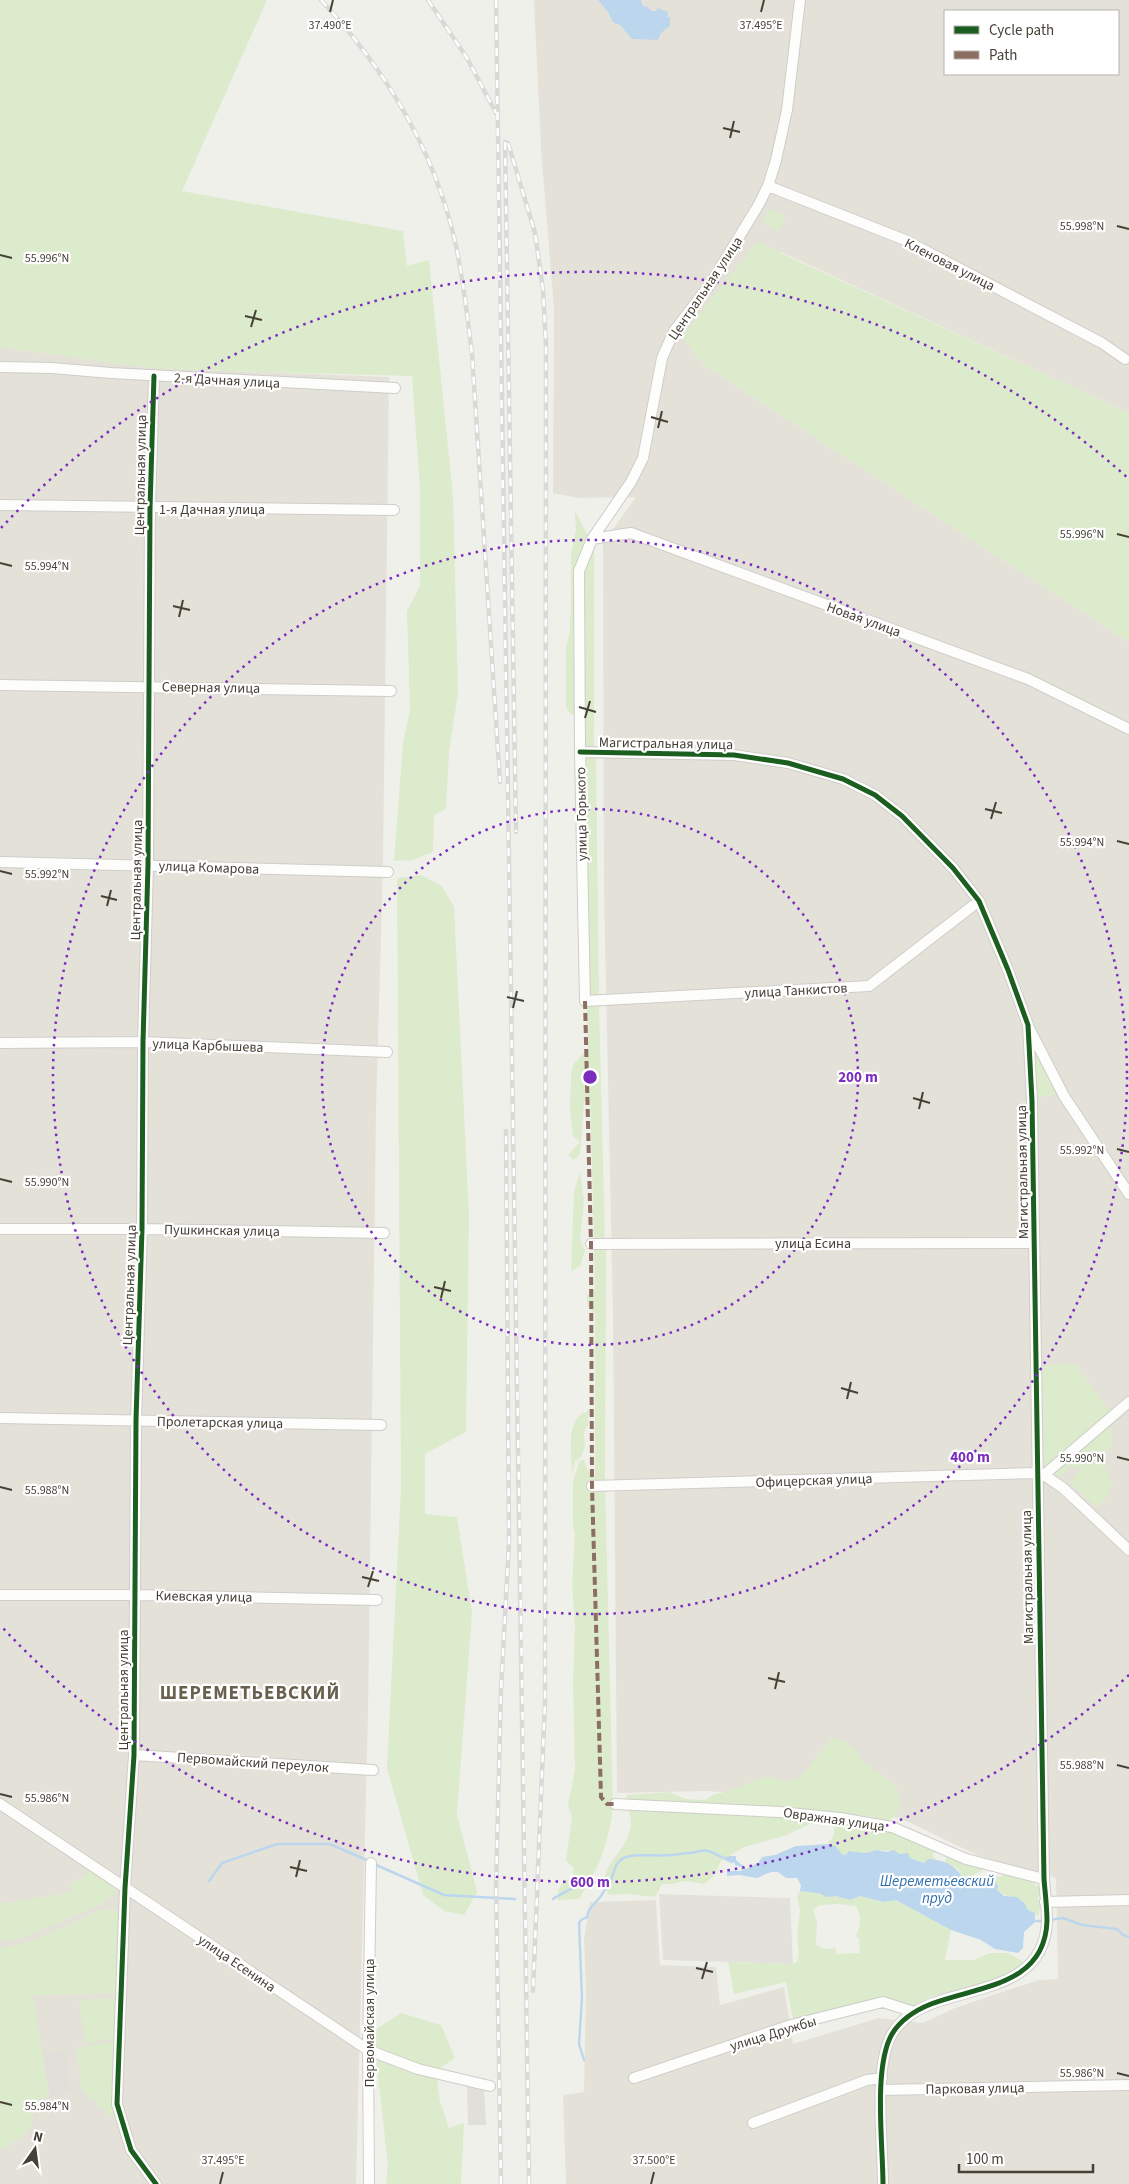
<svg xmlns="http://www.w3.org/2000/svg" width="1129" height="2184" viewBox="0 0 1129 2184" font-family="'Source Sans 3',sans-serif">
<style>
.residential{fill:#e4e2d8;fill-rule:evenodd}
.industrial{fill:#e3e1dc}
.green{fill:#dcebcb;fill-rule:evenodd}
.parking{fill:#e0dfda}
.water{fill:#bcd6ee}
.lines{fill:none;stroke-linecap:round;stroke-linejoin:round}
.stream{stroke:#bcd6ee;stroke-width:2.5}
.minor-casing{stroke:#cecdc8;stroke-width:12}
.minor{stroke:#fdfdfc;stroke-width:10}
.rail-casing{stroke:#d9d9d8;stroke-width:4.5}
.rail{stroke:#fff;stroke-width:2.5;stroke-dasharray:8;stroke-linecap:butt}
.quiet{stroke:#8d6e63;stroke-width:4;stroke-dasharray:8 4;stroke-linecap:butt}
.cycleway-casing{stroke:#fff;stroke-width:8}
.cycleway{stroke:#1b5e20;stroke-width:5}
.ticks{fill:none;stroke:#464136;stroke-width:2}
.ring{fill:none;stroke:#7b2cbf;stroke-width:2.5;stroke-dasharray:2.5 5}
.labels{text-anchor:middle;stroke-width:4.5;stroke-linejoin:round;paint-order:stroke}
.street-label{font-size:14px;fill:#464136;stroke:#fff}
.water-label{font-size:15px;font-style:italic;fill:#3271b0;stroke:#fff}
.district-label{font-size:19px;font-weight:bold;letter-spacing:1px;fill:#69604e;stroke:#fff}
.ticks-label{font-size:12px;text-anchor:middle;fill:#464136;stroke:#fff;stroke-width:4.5;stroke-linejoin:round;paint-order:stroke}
.centre{fill:#7b2cbf;stroke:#fff;stroke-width:2.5}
.ring-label{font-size:15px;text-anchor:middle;font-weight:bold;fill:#7b2cbf;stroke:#fff;stroke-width:4.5;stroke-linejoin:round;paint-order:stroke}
</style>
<rect width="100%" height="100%" fill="#f0f0eb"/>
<path class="residential" d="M534 0H1129V413L781 252 682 336 704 365 1129 642V2184H566L563 2095 584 2092 586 1991 584 1939 590 1902 656 1900 660 1965 716 1967 720 2005 784 1987 793 2044 879 2018 923 2023 955 2008 996 1994 1039 1980 1058 1979 1056 1878 977 1855 900 1818 822 1808 773 1796 706 1791 617 1793 613 1318 604 891 603 543 636 497 578 498 553 493 554 309 541 149ZM945 11H1118V74H945Z
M0 347 155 368 389 377 383 864 376 1112 368 1715 356 2184H0Z"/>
<path class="industrial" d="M659 1894 790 1898 793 1964 663 1960Z"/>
<path class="green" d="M0 0H267L182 191 403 231 407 266 429 260 453 496 458 694 449 751 446 809 434 815 433 852 413 860 394 861 403 743 410 710 407 611 420 586V489L412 376 159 369 0 347Z
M769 209 785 216 779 231 762 223Z
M757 242 1129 413V642L704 365 682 336Z
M575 511 589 538 577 569V715H571L566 707V647L569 636 571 606V554L576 530Z
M593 546 594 550V748L583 749 582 572Z
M583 756H596L599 997H588Z
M421 875 442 886 454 907 469 1215 466 1432 425 1454V1514L457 1517 472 1612 457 1814 477 1892 464 1915 444 1911 423 1895 387 1768 401 1487 397 878Z
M587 1004H599L605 1240H594L590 1098 584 1102 580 1154 574 1160 568 1155 580 1142 573 1136 570 1110 571 1075 573 1065 588 1048Z
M1032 1041 1060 1094 1035 1097Z
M580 1173 584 1200 580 1239 585 1251 580 1266 571 1271 574 1192Z
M594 1247H606L605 1483 613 1808C608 1845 599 1868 579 1899L558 1900C557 1888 561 1883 572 1877L574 1868 566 1861 572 1817 568 1805 575 1770 573 1682 575 1625 572 1584 575 1534 573 1526V1481L580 1460H584L588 1470 595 1477V1313C587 1309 587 1305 587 1296L595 1289Z
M1074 1363 1111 1413 1048 1467 1040 1469 1039 1366Z
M589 1408 588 1425 584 1432 585 1447 581 1457 575 1461 572 1475C572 1454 565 1427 583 1412L586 1413Z
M1110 1420 1111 1446 1100 1457 1113 1484 1106 1499 1097 1507 1070 1483 1080 1470 1072 1465 1060 1477 1051 1472Z
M832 1738C850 1738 856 1754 868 1765 876 1772 888 1778 895 1787 905 1799 899 1817 886 1822 873 1816 857 1812 844 1819L838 1811 784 1836 744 1847 721 1861 714 1876 704 1884 685 1881 671 1884H662L655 1897 627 1894 609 1895 602 1883C604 1878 606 1873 608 1868 614 1855 627 1845 630 1830 634 1816 625 1808 627 1795L669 1792 686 1799 705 1800 713 1795 732 1790 758 1779 768 1777 786 1781 795 1780 803 1774Z
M834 1821 891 1829 937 1849 932 1855 936 1859H928L925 1863 891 1851 877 1850 865 1853 848 1851 847 1854 843 1855 829 1844 828 1841 831 1840 834 1834Z
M946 1855 984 1866V1869L974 1875 975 1877 971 1880 962 1877 958 1869 945 1863Z
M93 1868 121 1888 101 1904 22 1938 0 1941V1904L70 1893 71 1884 85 1876Z
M1003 1873 1036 1879 1035 1885 1042 1887 1038 1899 1040 1906 1039 1915 1036 1916 1035 1913 1028 1910C1018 1892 1011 1902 997 1890L998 1886 992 1877H1001Z
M800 1891 842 1897 850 1900 860 1896 884 1902 896 1900 951 1930 945 1960H974L990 1953H1008L1026 1963 999 1979 929 1997 914 2006 882 1999 793 2020 786 1982 734 1994 728 1962 793 1964 797 1962 799 1954 797 1936 800 1910 797 1896ZM838 1904 856 1906C862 1916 861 1928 855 1937L859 1938 860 1953 837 1954 835 1948 824 1949 816 1945 817 1923 813 1910 820 1905Z
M99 1910 122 1911 119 1993 33 1995 49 2096 33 2101C35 2134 25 2134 0 2150V1948C36 1943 67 1926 99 1910Z
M119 1997 116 2038 85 2043 79 2001Z
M401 2013 441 2025 455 2058 436 2071 440 2102 449 2128 464 2123 461 2184H386L388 2165 373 2031Z
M118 2041 122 2126 82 2090 76 2048Z"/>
<path class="parking" d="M64 2050 71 2093 50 2096 43 2053Z
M467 2085 484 2087 486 2125H468Z"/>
<path class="water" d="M598 0H641L643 6 648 7 651 11H656L658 8 668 12 667 17H670V26L661 33 658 40 632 39 620 25 613 22 608 12Z
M829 1844 835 1846 843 1855 847 1854 848 1851 865 1853 877 1850 887 1852 894 1850 899 1854 908 1853 910 1858 924 1863 928 1859C941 1859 956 1865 962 1877L975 1882 992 1877 998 1886 997 1890 1004 1896 1017 1897 1025 1904 1028 1910 1035 1913V1922L1024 1932 1023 1948 1018 1953 995 1949 981 1940 951 1930 896 1900 884 1902 860 1896 850 1900 836 1896 825 1897 822 1894 800 1891 801 1885 797 1878H786L778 1872H771L757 1878 739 1875 727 1876V1871H743L742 1866 724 1858 729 1856H736V1860L746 1869 759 1862 762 1857 775 1855 796 1846Z"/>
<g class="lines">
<path class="stream" d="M374 1864 444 1895 515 1899
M736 1864 742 1866 743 1871
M209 1881 222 1863 277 1844H330L369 1861
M553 1899C559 1895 584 1881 591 1882 599 1882 602 1887 610 1882 614 1874 614 1864 622 1859 634 1852 659 1857 671 1855 678 1855 683 1853 690 1853 695 1853 703 1849 708 1851 715 1853 724 1859 732 1862
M1049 1920 1063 1918 1082 1925 1117 1929 1123 1935 1129 1937
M1035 1921H1043
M584 2060 579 2044 582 1998 579 1923 581 1920 587 1917 589 1910 601 1896 608 1884"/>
<defs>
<path id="minor" d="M800 0 787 110 776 160 768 186 759 204 711 283 674 331 662 358 643 458 631 482 592 539 579 571 580 752 585 1001 869 986 979 901
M768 186 905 240 1102 343 1125 359
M0 367 52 368 111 373 395 388
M154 376 150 508 148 865 143 1042 142 1229 136 1420 134 1755 125 1888 117 2104 131 2150 156 2184
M0 505 394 510
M592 539 631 533 1028 679 1129 729
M0 685 391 691
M580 752 734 755 788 763 843 779 875 795 902 816 953 868 979 901 1008 970 1028 1025 1032 1101 1044 1879C1045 1892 1047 1907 1047 1921 1045 1986 978 1986 931 2004 916 2010 901 2019 892 2034 873 2067 883 2145 883 2184
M0 862 388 872
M1029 1028 1064 1096 1129 1194
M0 1043 143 1042 387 1052
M0 1229H142L384 1233
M591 1244 1034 1243
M0 1418 381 1425
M1044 1475 1063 1488 1129 1550
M592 1486 1036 1473 1044 1475 1129 1402
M0 1595H135L377 1600
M134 1755 373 1770
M0 1804 368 2050 418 2069 490 2086
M615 1804 780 1812 840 1818 892 1827 966 1859 1044 1879
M1045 1902 1129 1900
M634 2078 791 2025 883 2002 914 2012
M881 2090 1129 2085
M753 2123 867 2080 882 2078
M369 2184 368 2050 371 1863"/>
</defs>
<use href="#minor" class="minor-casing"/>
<use href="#minor" class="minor"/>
<defs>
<path id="rail" d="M321 0C384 68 432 145 454 237 463 275 467 314 472 354L500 782
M428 0 467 58 496 113
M496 0C505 728 520 1456 529 2184
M505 142 516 832
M508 143 535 233 543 290 546 346 545 1701 533 1991
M501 2184 496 1887 501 1690 509 1542 506 1131"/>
</defs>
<use href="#rail" class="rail-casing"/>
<use href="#rail" class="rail"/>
<path class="quiet" d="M585 1001 591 1244 592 1486 601 1797 607 1804H615"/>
<defs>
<path id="cycleway" d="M154 376 150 508 148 865 143 1042 142 1229 136 1420 134 1755 125 1888 117 2104 131 2150 156 2184
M580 752 734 755 788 763 843 779 875 795 902 816 953 868 979 901 1008 970 1028 1025 1032 1101 1044 1879C1045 1892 1047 1907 1047 1921 1045 1986 978 1986 931 2004 916 2010 901 2019 892 2034 873 2067 883 2145 883 2184"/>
</defs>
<use href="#cycleway" class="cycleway-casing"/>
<use href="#cycleway" class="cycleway"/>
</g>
<path class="ticks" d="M330 12 333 0M761 12 764 0M723 128 740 132M730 138 734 121M1117 226 1129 229M0 255 12 258M245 316 262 320M251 327 256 310M651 417 668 422M658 428 662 411M1117 534 1129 537M0 563 12 566M173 606 190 610M179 617 183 600M579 707 596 712M585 718 590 701M985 809 1002 813M991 819 996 802M1117 841 1129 844M0 871 12 874M101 896 117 900M107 906 111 890M507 997 524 1001M513 1008 517 991M913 1098 930 1103M919 1109 923 1092M1117 1149 1129 1152M0 1179 12 1182M434 1287 451 1291M441 1298 445 1281M841 1388 858 1393M847 1399 851 1382M1117 1457 1129 1460M0 1487 12 1490M362 1577 379 1581M368 1587 373 1571M768 1678 785 1682M775 1689 779 1672M1117 1765 1129 1768M0 1794 12 1797M290 1867 307 1871M296 1877 300 1860M696 1968 713 1972M702 1979 707 1962M1117 2073 1129 2076M0 2102 12 2105M220 2184 223 2172M651 2184 654 2172"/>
<g class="ring">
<circle cx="590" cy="1077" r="268"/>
<circle cx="590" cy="1077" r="537"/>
<path d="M1129 1675A805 805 0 0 1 1 1626M1 528A805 805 0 0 1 1129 479"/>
</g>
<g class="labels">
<g class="street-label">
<text transform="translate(950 264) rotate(27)" y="5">Кленовая улица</text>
<text transform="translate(705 288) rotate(-56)" y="5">Центральная улица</text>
<text transform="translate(227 380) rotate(3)" y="5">2-я Дачная улица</text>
<text transform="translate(140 475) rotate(-89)" y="5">Центральная улица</text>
<text x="212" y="514">1-я Дачная улица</text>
<text transform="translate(864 619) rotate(20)" y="5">Новая улица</text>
<text transform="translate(211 687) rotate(1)" y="5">Северная улица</text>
<text transform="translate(666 743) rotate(1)" y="5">Магистральная улица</text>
<text transform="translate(581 814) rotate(-91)" y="5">улица Горького</text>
<text transform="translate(209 867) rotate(2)" y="5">улица Комарова</text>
<text transform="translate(136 880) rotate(-89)" y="5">Центральная улица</text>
<text transform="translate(796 990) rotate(-3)" y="5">улица Танкистов</text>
<text transform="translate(208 1045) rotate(2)" y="5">улица Карбышева</text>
<text transform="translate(1022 1172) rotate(-91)" y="5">Магистральная улица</text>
<text transform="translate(222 1230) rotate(1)" y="5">Пушкинская улица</text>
<text x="813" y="1248">улица Есина</text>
<text transform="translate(129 1285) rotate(-88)" y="5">Центральная улица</text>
<text transform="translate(220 1422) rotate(1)" y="5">Пролетарская улица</text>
<text transform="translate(814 1480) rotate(-2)" y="5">Офицерская улица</text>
<text transform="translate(1027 1577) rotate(-91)" y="5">Магистральная улица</text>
<text transform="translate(204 1596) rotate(1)" y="5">Киевская улица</text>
<text transform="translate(123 1690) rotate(-90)" y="5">Центральная улица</text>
<text transform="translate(253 1762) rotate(4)" y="5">Первомайский переулок</text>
<text transform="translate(834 1819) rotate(8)" y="5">Овражная улица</text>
<text transform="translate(237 1963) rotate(34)" y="5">улица Есенина</text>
<text transform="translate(369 2023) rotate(-90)" y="5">Первомайская улица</text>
<text transform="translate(773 2033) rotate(-17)" y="5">улица Дружбы</text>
<text transform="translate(975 2088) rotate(-1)" y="5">Парковая улица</text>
</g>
<g class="water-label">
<text x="937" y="1886">Шереметьевский<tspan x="937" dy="17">пруд</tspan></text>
</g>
<g class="district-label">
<text x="250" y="1699">ШЕРЕМЕТЬЕВСКИЙ</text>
</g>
</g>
<g class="ticks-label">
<text x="330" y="29">37.490°E</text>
<text x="761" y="29">37.495°E</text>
<text x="1082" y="230">55.998°N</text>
<text x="47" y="262">55.996°N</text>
<text x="1082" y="538">55.996°N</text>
<text x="47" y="570">55.994°N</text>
<text x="1082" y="846">55.994°N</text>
<text x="47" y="878">55.992°N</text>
<text x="1082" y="1154">55.992°N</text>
<text x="47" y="1186">55.990°N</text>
<text x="1082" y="1462">55.990°N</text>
<text x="47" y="1494">55.988°N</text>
<text x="1082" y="1769">55.988°N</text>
<text x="47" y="1802">55.986°N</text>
<text x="1082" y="2077">55.986°N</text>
<text x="47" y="2110">55.984°N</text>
<text x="223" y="2164">37.495°E</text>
<text x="654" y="2164">37.500°E</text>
</g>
<circle cx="590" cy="1077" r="8" class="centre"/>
<g class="ring-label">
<text x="858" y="1082">200 m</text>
<text x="970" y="1462">400 m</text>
<text x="590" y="1887">600 m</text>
</g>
<rect x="944" y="10" width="175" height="65" fill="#ffffff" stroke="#b5b3af"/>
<rect x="954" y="26" width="25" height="8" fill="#1b5e20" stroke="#b5b3af"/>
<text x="989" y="35" font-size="15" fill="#464136">Cycle path</text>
<rect x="954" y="51" width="25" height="8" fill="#8d6e63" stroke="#b5b3af"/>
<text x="989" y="60" font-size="15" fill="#464136">Path</text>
<g transform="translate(35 2149) rotate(14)" stroke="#ffffff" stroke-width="4" paint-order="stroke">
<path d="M0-4L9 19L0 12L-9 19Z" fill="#464136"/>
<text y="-8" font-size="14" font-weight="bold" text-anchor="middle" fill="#464136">N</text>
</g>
<path d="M959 2164v8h134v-8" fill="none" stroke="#464136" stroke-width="2.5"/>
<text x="966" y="2164" font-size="15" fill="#464136" stroke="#ffffff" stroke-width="4" paint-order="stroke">100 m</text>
</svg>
